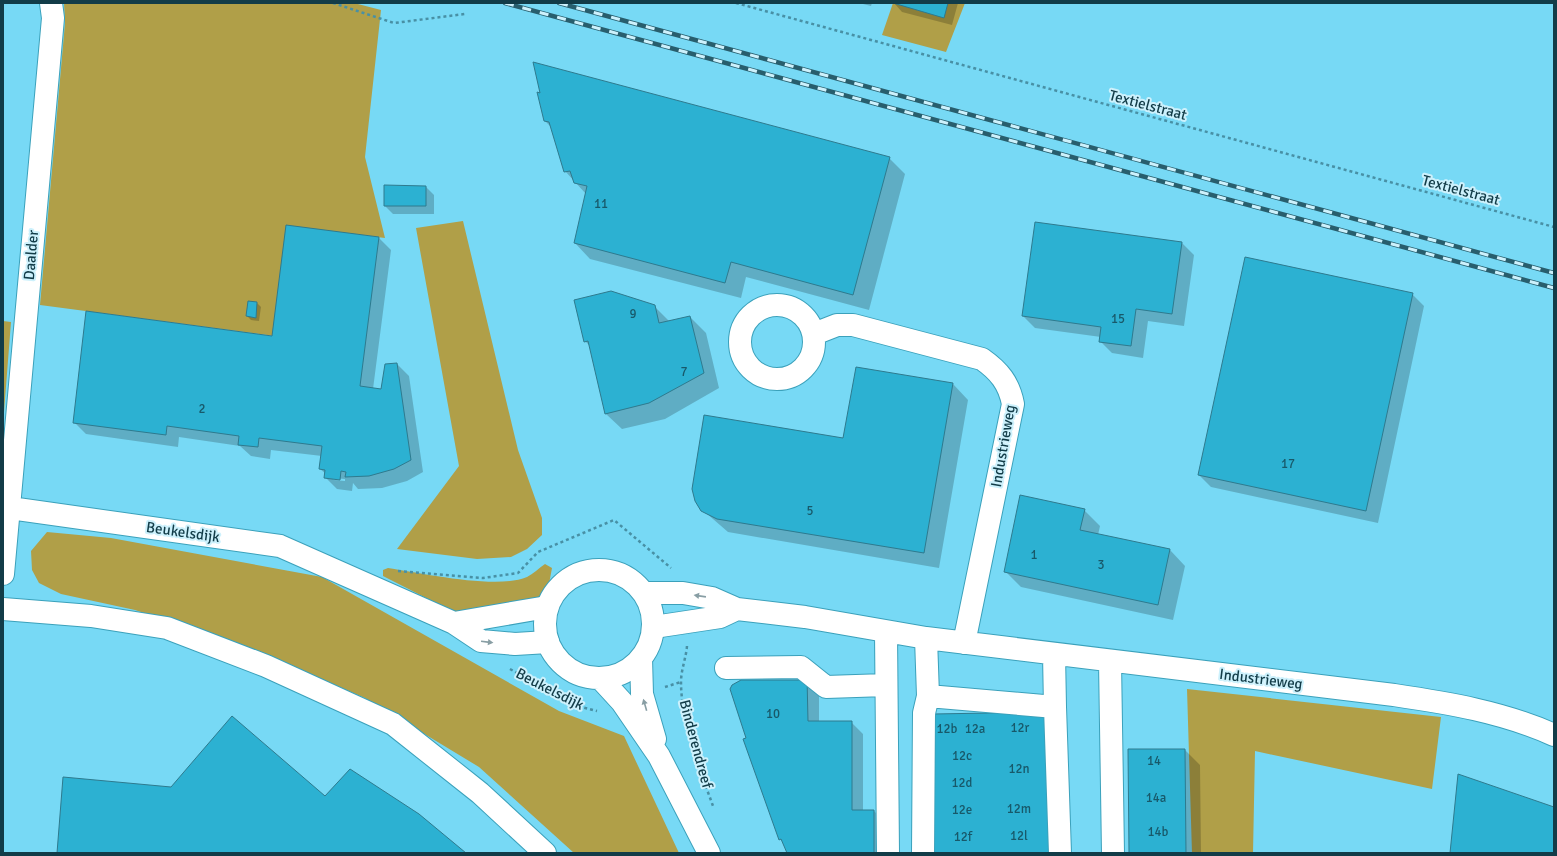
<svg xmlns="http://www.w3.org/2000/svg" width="1557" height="856" viewBox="0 0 1557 856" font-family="Signika,sans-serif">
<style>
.green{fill:#b09f48}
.shadow{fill:#0003;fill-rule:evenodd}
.building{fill:#2cb1d2;stroke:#2e7a8e}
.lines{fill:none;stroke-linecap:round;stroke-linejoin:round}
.minor-casing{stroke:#3ba1bb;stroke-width:24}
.major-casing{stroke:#3ba1bb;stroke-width:24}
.path{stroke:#4890a5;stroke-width:2.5;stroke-dasharray:3 3;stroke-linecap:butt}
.minor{stroke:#fff;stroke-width:22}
.major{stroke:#fff;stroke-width:22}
.rail-casing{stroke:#285e6d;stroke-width:4.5}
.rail{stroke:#cdf1fc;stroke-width:3;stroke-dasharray:9;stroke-linecap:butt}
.oneway{fill:#889ea4}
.labels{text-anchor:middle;stroke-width:4;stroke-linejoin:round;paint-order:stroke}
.number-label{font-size:13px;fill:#18596a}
.street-label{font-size:15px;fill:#123c48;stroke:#cdf1fc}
</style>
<rect width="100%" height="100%" fill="#77d9f5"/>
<path class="green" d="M64 3H354L381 10 365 157 385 238 288 226 275 336 40 305 65 23Z
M893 3H965L946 52 882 35Z
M463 221 518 450 542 518V535L527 549 511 557 477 559 397 549 459 466 416 228Z
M3 321 11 322 3 425Z
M47 532 111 538 322 577 559 711 624 736 679 853H574L479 767 365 698 257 651 135 610 61 594 39 583 32 570 31 551Z
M545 564 552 568 549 584 542 601 458 617 434 602 383 576V570L388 568C422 573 497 590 527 577 533 574 539 568 545 564Z
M1187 689 1441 717 1432 789 1255 751 1253 853H1192Z"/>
<path class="shadow" d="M859 3H872L871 6Z
M894 3H958L952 25 902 12Z
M544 120 889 158 905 174 869 310 746 277 741 298 590 259 575 243 586 194 565 171 551 127Z
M385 186 426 187 434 195V214H393L385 206Z
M287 226 379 238 391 250 373 389 382 390 397 364 409 376 423 472 407 481 382 488 358 489 353 483 352 491 337 489 325 477 326 474 320 469 322 456 271 450 270 459 251 456 240 446 179 437 178 447 86 434 74 422 273 337ZM332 478 345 479V481L334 480Z
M1182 243 1194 255 1184 326 1148 321 1143 358 1112 353 1100 341 1101 337 1035 328 1023 316Z
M1412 294 1424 306 1378 523 1211 487 1199 475Z
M257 303 261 307 259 321 251 320 247 316Z
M654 306 670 322 690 317 706 333 719 388 665 419 622 429 606 414 590 346 585 341Z
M953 384 968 400 939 568 728 532 698 506 844 440Z
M1084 510 1100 526 1098 535 1170 550 1185 566 1173 620 1021 587 1005 571Z
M805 681 819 690V722H851L863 734V811H874L886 823V853H788L784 843 780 839Z
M1185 750 1200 765 1201 853H1130Z"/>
<path class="building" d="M893 3H948L944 18Z
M533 62 890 157 853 295 731 262 725 283 574 243 587 186 574 183 570 171 564 172 549 122 544 121 537 92 540 93Z
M384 185 426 186V206H384Z
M1035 222 1182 242 1172 314 1136 309 1131 346 1099 342 1101 327 1022 316Z
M286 225 379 237 360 386 381 389 385 364 397 363 411 460 394 469 369 476 345 477 346 472 341 471 340 480 324 478 325 470 319 469 322 446 259 438 258 447 238 445 239 436 167 426 166 435 73 423 86 311 272 336Z
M1245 257 1413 293 1366 511 1198 475Z
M611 291 655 305 659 323 690 316 704 373 649 403 605 414 588 341 584 342 574 300Z
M248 301 257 302 256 318 246 316Z
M856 367 953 383 924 553 717 519 701 511 695 501 692 489 704 415 843 438Z
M1020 495 1085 509 1080 530 1170 549 1158 605 1004 572Z
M807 677 808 721H852V810H874V853H787L781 839 779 840 743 739 746 738 730 689 732 685 741 680H804Z
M1048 712 1049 853H934L933 714Z
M232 716 325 796 350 769 419 814 466 853H57L63 777 171 787Z
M1128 749H1185L1186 853H1129Z
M1458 774 1554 807V853H1450Z"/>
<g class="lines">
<defs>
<path id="minor" d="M740 342a37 37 0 1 1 74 0a37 37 0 1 1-74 0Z
M814 334 837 325H853L982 359C999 371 1009 383 1013 404L964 643
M3 507 280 546 454 623 481 641 515 644 548 642
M3 574 53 18 51 3
M645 593H683L712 598 737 609 805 617 926 638 1394 695C1448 703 1503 712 1554 735
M3 609 91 616 167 628 266 666 393 724 480 793 545 853
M454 623 547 607
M654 627 720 617 737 609
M886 632 888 853
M926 638 928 696 1055 707 1054 654
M1110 661 1113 853
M726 668 801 667 826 687 886 685
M1055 707 1060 853
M923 853 924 713 928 696"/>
<path id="major" d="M545 624a54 54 0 1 1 108 0a54 54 0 1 1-108 0Z
M641 658 642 694 655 739
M600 678 622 702 659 756 709 853"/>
</defs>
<use href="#minor" class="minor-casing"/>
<use href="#major" class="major-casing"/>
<path class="path" d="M333 3 394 23 465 14
M736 3 1554 227
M398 571 483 578 518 573 538 552 614 520 671 568
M687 646C686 658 681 670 681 682 681 722 700 770 713 806
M510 669 574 705 597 711
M665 687 681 682"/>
<use href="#minor" class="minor"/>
<use href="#major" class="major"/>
<defs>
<path id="rail" d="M505 3 1554 288
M559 3 1554 273"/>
</defs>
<use href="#rail" class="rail-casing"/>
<use href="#rail" class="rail"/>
</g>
<defs><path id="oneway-solid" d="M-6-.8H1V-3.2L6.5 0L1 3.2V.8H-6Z"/></defs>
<g class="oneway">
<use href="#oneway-solid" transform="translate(700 596) rotate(-172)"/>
<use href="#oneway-solid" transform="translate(487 642) rotate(7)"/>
<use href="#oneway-solid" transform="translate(645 705) rotate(-106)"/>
</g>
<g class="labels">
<g class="number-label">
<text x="601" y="208">11</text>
<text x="633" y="318">9</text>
<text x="1118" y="323">15</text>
<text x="684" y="376">7</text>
<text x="202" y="413">2</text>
<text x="1288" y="468">17</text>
<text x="810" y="515">5</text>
<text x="1034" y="559">1</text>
<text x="1101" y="569">3</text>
<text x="773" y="718">10</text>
<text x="1020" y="732">12r</text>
<text x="947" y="733">12b</text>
<text x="975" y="733">12a</text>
<text x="962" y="760">12c</text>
<text x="1154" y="765">14</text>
<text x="1019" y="773">12n</text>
<text x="962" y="787">12d</text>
<text x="1156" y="802">14a</text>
<text x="1019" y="813">12m</text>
<text x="962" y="814">12e</text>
<text x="1158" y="836">14b</text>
<text x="1019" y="840">12l</text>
<text x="963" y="841">12f</text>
</g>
<g class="street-label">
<text transform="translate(1148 105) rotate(15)" y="5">Textielstraat</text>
<text transform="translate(1461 190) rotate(15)" y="5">Textielstraat</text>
<text transform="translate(31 255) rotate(-85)" y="5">Daalder</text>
<text transform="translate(1003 446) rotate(-80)" y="5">Industrieweg</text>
<text transform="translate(183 532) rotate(8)" y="5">Beukelsdijk</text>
<text transform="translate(1261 679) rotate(7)" y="5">Industrieweg</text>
<text transform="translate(550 689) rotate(27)" y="5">Beukelsdijk</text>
<text transform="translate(696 744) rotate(75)" y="5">Binderendreef</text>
</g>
</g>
<rect width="1557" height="856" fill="none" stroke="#123c48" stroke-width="8"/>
</svg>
